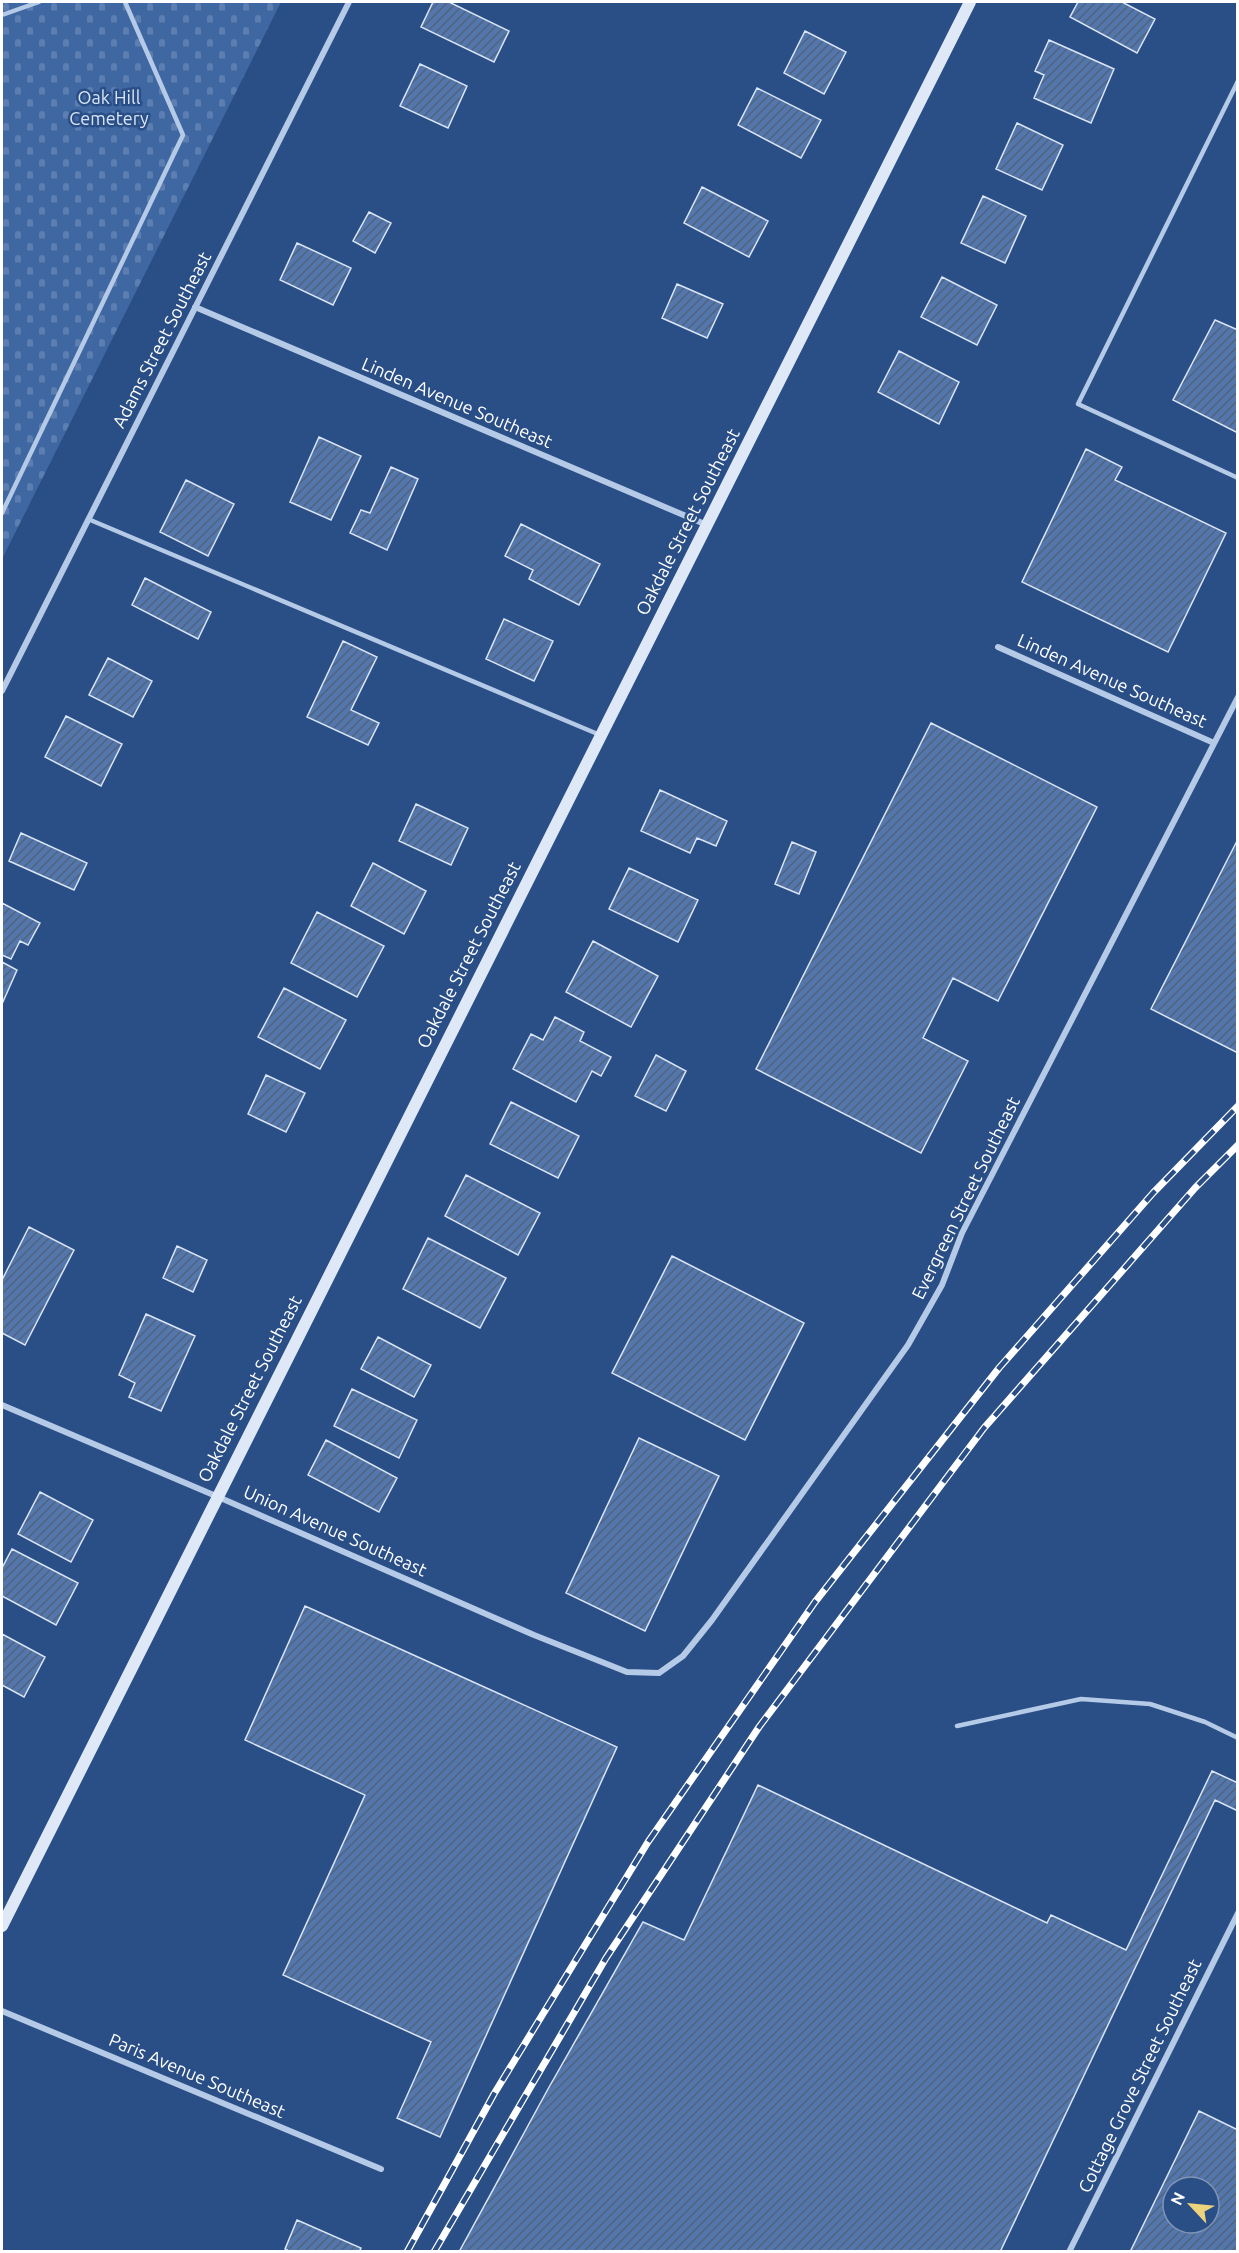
<svg xmlns="http://www.w3.org/2000/svg" width="1239" height="2253" viewBox="0 0 1239 2253" font-family="Ubuntu,sans-serif">
<style>
.cemetery{fill:url(#cemetery-stones)}
.building{fill:url(#building-hatch);stroke:#d9e5f6;stroke-width:1.5;fill-rule:evenodd}
.lines{fill:none;stroke-linecap:round;stroke-linejoin:round}
.lane{stroke:#b5cae7;stroke-width:4.5}
.street{stroke:#b5cae7;stroke-width:6}
.secondary{stroke:#dfe8f7;stroke-width:12}
.rail-casing{stroke:#fff;stroke-width:7}
.rail{stroke:#2a4e86;stroke-width:4.5;stroke-dasharray:14;stroke-linecap:butt}
.labels{text-anchor:middle;stroke-width:5;stroke-linejoin:round;paint-order:stroke}
.park-label{font-size:18px;fill:#d9e5f6;stroke:#2a4e86}
.street-label{font-size:18px;fill:#fff;stroke:#2a4e86}
</style>
<defs>
<pattern id="cemetery-stones" width="16" height="16" patternUnits="userSpaceOnUse" patternTransform="scale(1.5)"><rect width="16" height="16" fill="#3f67a2"/><path d="M2 7V4a2 2 0 0 1 4 0v3zM10 15v-3a2 2 0 0 1 4 0v3z" fill="#5c7eb0"/></pattern>
<pattern id="building-hatch" width="6" height="6" patternUnits="userSpaceOnUse" patternTransform="scale(1.5)"><rect width="6" height="6" fill="#5377ad"/><path d="M-1 1l2-2M0 6l6-6M5 7l2-2" fill="none" stroke="#50627c"/></pattern>
</defs>
<rect width="100%" height="100%" fill="#2a4e86"/>
<path class="cemetery" d="M2 2H281L2 559Z"/>
<path class="building" d="M433 2H449L509 31 494 62 421 27Z
M1078 2H1122L1155 19 1137 53 1070 17Z
M805 31 846 52 824 94 784 73Z
M1049 40 1114 69 1091 123 1034 98 1044 75 1035 71Z
M420 64 467 86 448 128 400 106Z
M757 88 821 120 801 158 738 125Z
M1017 123 1063 145 1042 190 996 169Z
M702 187 768 221 749 257 684 223Z
M983 196 1026 216 1005 263 961 243Z
M369 212 391 223 375 253 353 241Z
M297 243 351 268 333 305 280 280Z
M942 277 997 305 977 345 921 317Z
M677 284 723 304 707 338 662 318Z
M1215 320 1238 330V433L1173 400Z
M899 351 959 382 939 424 878 392Z
M319 437 361 456 331 520 290 502Z
M1086 449 1122 467 1115 480 1226 533 1168 652 1022 582Z
M391 467 418 479 387 550 350 533 361 510 370 513Z
M186 480 234 504 208 556 160 532Z
M521 524 600 564 579 605 529 579 533 570 505 556Z
M145 578 211 612 198 639 132 605Z
M504 619 553 641 534 681 486 659Z
M343 641 377 657 351 710 379 723 368 745 307 717Z
M108 658 152 681 133 717 89 695Z
M66 716 122 744 101 786 45 757Z
M931 723 1097 807 998 1001 953 978 923 1038 968 1061 921 1153 756 1069Z
M660 790 727 821 716 846 697 838 690 853 641 831Z
M416 804 468 828 451 865 399 841Z
M21 833 87 863 74 890 9 861Z
M1238 839V1053L1151 1009Z
M792 842 816 852 799 894 775 884Z
M373 863 426 891 404 934 351 906Z
M629 868 698 900 678 942 609 909Z
M2 903 40 923 28 945 20 941 11 959 2 955Z
M317 912 384 946 357 997 291 963Z
M593 941 658 976 631 1027 566 992Z
M2 962 17 970 2 1004Z
M284 988 346 1020 320 1069 258 1037Z
M555 1017 584 1032 580 1041 611 1057 601 1076 592 1071 576 1102 513 1069 531 1034 543 1040Z
M656 1055 686 1071 666 1111 635 1096Z
M266 1075 305 1093 286 1132 248 1114Z
M511 1102 579 1136 558 1178 490 1144Z
M466 1175 540 1213 518 1255 445 1216Z
M29 1227 74 1250 25 1345 2 1333V1280Z
M428 1238 506 1278 480 1328 403 1289Z
M177 1246 207 1260 193 1292 163 1278Z
M672 1256 804 1323 745 1440 612 1373Z
M146 1314 195 1336 161 1411 129 1397 135 1383 119 1375Z
M378 1337 431 1365 414 1397 361 1369Z
M352 1389 417 1420 399 1458 334 1426Z
M639 1438 719 1476 645 1631 566 1593Z
M326 1440 397 1478 379 1512 308 1475Z
M40 1492 93 1520 71 1562 18 1534Z
M12 1549 78 1583 56 1625 2 1596V1568Z
M305 1606 617 1747 440 2137 397 2118 431 2042 283 1975 365 1795 245 1740Z
M2 1634 45 1657 24 1697 2 1685Z
M1212 1771 1238 1783V1811L1215 1800 1000 2252H459L548 2089 643 1922 684 1940 758 1785 1047 1923 1051 1915 1126 1950Z
M1199 2111 1238 2130V2252H1130ZM1173 2187H1209V2223H1173Z
M297 2220 361 2248 359 2252H291L285 2249Z"/>
<g class="lines">
<path class="lane" d="M2 15 39 2
M1238 81 1078 404 1238 478
M2 513 183 135 125 2
M88 519 600 735
M957 1726 1081 1699 1150 1704 1205 1722 1238 1738"/>
<path class="street" d="M195 307 707 525
M998 647 1214 743
M2 691 349 2
M2 1405 216 1496 534 1635 627 1672 659 1673 683 1656 712 1620 908 1345 942 1285 962 1233 1238 697
M2 2011 381 2169
M1069 2252 1238 1913"/>
<path class="secondary" d="M2 1926 970 2"/>
<defs>
<path id="rail" d="M407 2252 494 2094 648 1842 815 1602 999 1368 1153 1193 1238 1106
M434 2252 606 1958 759 1727 984 1428 1195 1188 1238 1145"/>
</defs>
<use href="#rail" class="rail-casing"/>
<use href="#rail" class="rail"/>
</g>
<g class="labels">
<g class="park-label">
<text x="109" y="104">Oak Hill<tspan x="109" dy="21">Cemetery</tspan></text>
</g>
<g class="street-label">
<text transform="translate(162 340) rotate(-63)" y="6">Adams Street Southeast</text>
<text transform="translate(457 403) rotate(23)" y="6">Linden Avenue Southeast</text>
<text transform="translate(688 522) rotate(-63)" y="6">Oakdale Street Southeast</text>
<text transform="translate(1112 681) rotate(24)" y="6">Linden Avenue Southeast</text>
<text transform="translate(469 955) rotate(-63)" y="6">Oakdale Street Southeast</text>
<text transform="translate(966 1198) rotate(-64)" y="6">Evergreen Street Southeast</text>
<text transform="translate(250 1389) rotate(-63)" y="6">Oakdale Street Southeast</text>
<text transform="translate(335 1531) rotate(24)" y="6">Union Avenue Southeast</text>
<text transform="translate(197 2076) rotate(23)" y="6">Paris Avenue Southeast</text>
<text transform="translate(1140 2076) rotate(-64)" y="6">Cottage Grove Street Southeast</text>
</g>
</g>
<rect width="1239" height="2253" fill="none" stroke="#ffffff" stroke-width="6"/>
<g transform="translate(1191 2205) rotate(296)"><circle r="28" fill="#2a4e86" stroke="#7f95b6" stroke-width="1.5"/>
<path d="M0-4.5L10 22L0 15L-10 22Z" fill="#eed37d"/>
<text y="-9" font-size="16" font-weight="bold" text-anchor="middle" fill="#ffffff">N</text>
</g>
</svg>
